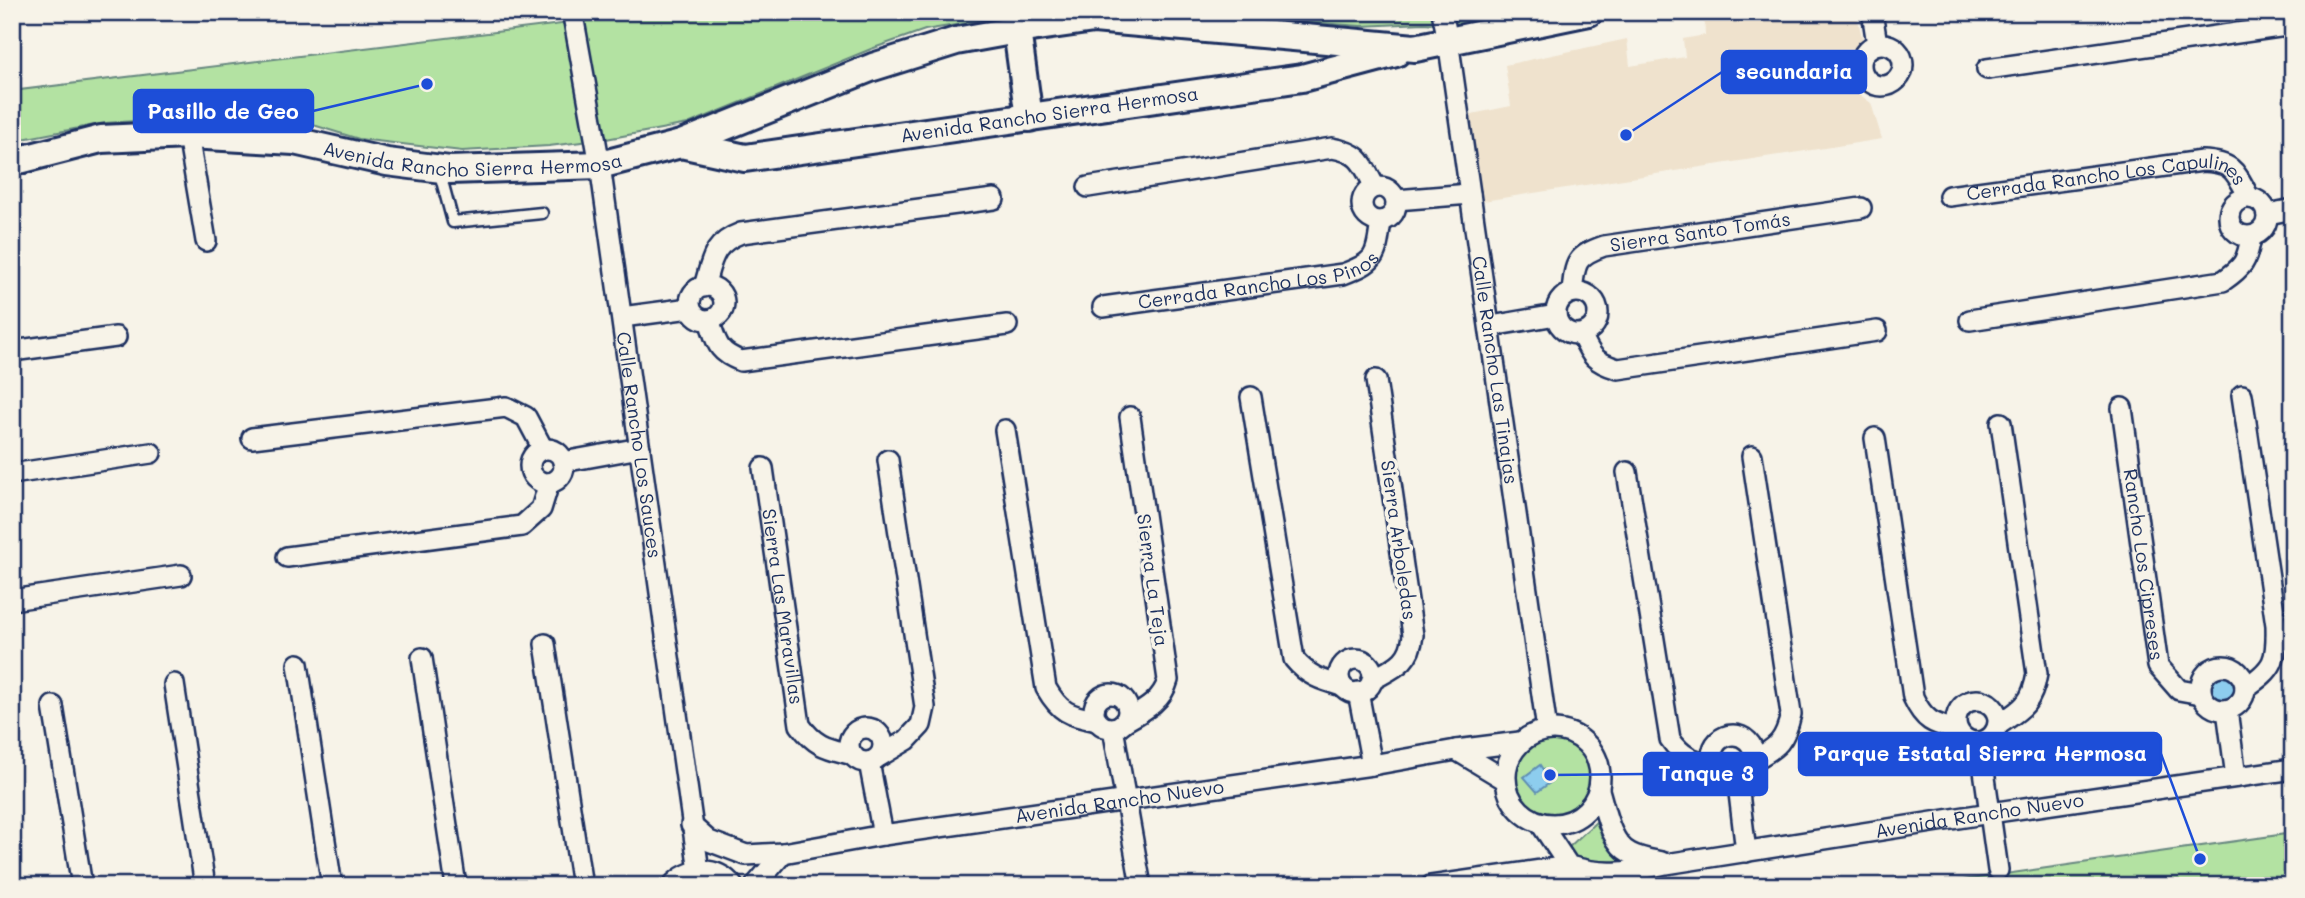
<svg xmlns="http://www.w3.org/2000/svg" width="2305" height="898" viewBox="0 0 2305 898" font-family="Mali,sans-serif">
<style>
.built{fill:#efe2cd}
.green{fill:#b3e2a2;stroke:#678880;stroke-width:2}
.water{fill:#8dcdee;stroke:#5f8eb4;stroke-width:2}
.lines{fill:none;stroke-linecap:round;stroke-linejoin:round}
.lane-casing{stroke:#1b2f5e;stroke-width:15}
.street-casing{stroke:#1b2f5e;stroke-width:24}
.secondary-casing{stroke:#1b2f5e;stroke-width:32}
.lane{stroke:#f7f3e8;stroke-width:10}
.street{stroke:#f7f3e8;stroke-width:19}
.secondary{stroke:#f7f3e8;stroke-width:26}
.labels{text-anchor:middle;stroke-width:7;stroke-linejoin:round;paint-order:stroke}
.street-label{font-size:19px;fill:#1b2f5e;stroke:#f7f3e8}
.leader{fill:none;stroke:#1d4ed8;stroke-width:2.5}
.callout-dot{fill:#1d4ed8;stroke:#f7f3e8;stroke-width:2.5}
.callout{fill:#1d4ed8;stroke:#1d4ed8;stroke-width:2.5}
.callout-label{font-size:21px;text-anchor:middle;font-weight:bold;fill:#fff}
</style>
<rect width="100%" height="100%" fill="#f7f3e8"/>
<filter id="ink" filterUnits="userSpaceOnUse"><feTurbulence type="fractalNoise" baseFrequency=".0143" numOctaves="2"/><feDisplacementMap in="SourceGraphic" scale="14" xChannelSelector="R" yChannelSelector="G"/><feConvolveMatrix kernelMatrix="1 2 1 2 8 2 1 2 1" color-interpolation-filters="sRGB"/></filter>
<g filter="url(#ink)">
<path class="built" d="M1704 12H1856L1863 41 1856 57 1844 71 1859 94 1871 103 1882 139 1483 201 1467 115 1511 106 1505 65 1627 39 1630 66 1685 57 1683 39 1705 35Z"/>
<path class="green" d="M660 12H1035L925 30 871 49 688 124 606 139 549 146 462 151 359 139 310 124 199 117 105 123 12 141V91Z
M1221 12H1530L1459 26 1424 23 1361 26 1291 21Z
M1509 778a41 41 0 1 1 82 0a41 41 0 1 1-82 0Z
M1596 822C1607 849 1618 854 1645 864L1595 868 1571 857 1569 847Z
M2293 833V886H1921Z"/>
<path class="water" d="M2211 688a13 13 0 1 1 26 0a13 13 0 1 1-26 0Z
M1540 765 1551 782 1537 792 1524 777Z"/>
<g class="lines">
<defs>
<path id="lane" d="M439 170 453 222 542 213"/>
<g id="street">
<path id="s1" d="M1442 12 1448 40 1547 730"/>
<path d="M1872 12 1877 44"/>
<path id="s2" d="M574 21 600 165 699 871"/>
<circle cx="1882" cy="65" r="21"/>
<path d="M1987 69 2293 25"/>
<path d="M188 135 206 241"/>
<path d="M1088 187 1332 148C1361 153 1362 163 1375 187"/>
<circle cx="1379" cy="204" r="17"/>
<path id="s3" d="M1949 196 2202 161C2233 162 2235 171 2249 197"/>
<circle cx="2248" cy="217" r="19"/>
<path d="M1396 200 1470 194"/>
<path d="M2268 214 2293 209"/>
<circle cx="707" cy="303" r="17"/>
<path d="M704 287C712 260 712 244 741 233L994 199"/>
<path id="s4" d="M1572 292C1575 263 1575 256 1604 246L1861 208"/>
<circle cx="1577" cy="313" r="21"/>
<path id="s5" d="M1103 307 1343 274C1378 261 1376 256 1381 221"/>
<path d="M622 317 690 308"/>
<path d="M709 320C717 343 717 352 741 361L1007 325"/>
<path d="M1970 320 2223 281C2243 267 2247 262 2251 237"/>
<path d="M1491 326 1556 315"/>
<path d="M1581 334C1591 356 1594 362 1618 369L1877 331"/>
<path d="M12 351 116 337"/>
<path d="M2242 395 2276 625C2277 660 2275 668 2245 688"/>
<path d="M1251 397 1294 659C1308 676 1321 680 1342 686"/>
<path id="s6" d="M2122 408 2158 666 2179 690 2201 694"/>
<path d="M1005 430 1046 688C1061 714 1070 715 1097 721"/>
<path d="M252 438 506 407 526 417 543 449"/>
<path d="M1875 438 1913 697C1924 721 1933 724 1957 730"/>
<circle cx="547" cy="466" r="17"/>
<path d="M1752 456 1791 714C1785 741 1778 747 1754 760"/>
<path d="M563 462 640 448"/>
<path id="s7" d="M763 468 800 725C816 747 827 748 853 755"/>
<path d="M1627 472 1670 739C1683 758 1693 760 1714 765"/>
<path d="M12 474 151 453"/>
<path d="M287 557 522 526 541 509 549 483"/>
<path d="M12 600 181 575"/>
<path d="M545 644 582 886"/>
<path d="M422 658 456 886"/>
<circle cx="1356" cy="676" r="17"/>
<path d="M298 664 332 886"/>
<circle cx="2223" cy="688" r="22"/>
<path d="M1372 680C1395 667 1410 663 1413 635L1376 380"/>
<path d="M174 684 205 886"/>
<path d="M1358 692 1372 765"/>
<circle cx="1111" cy="711" r="17"/>
<circle cx="1977" cy="721" r="21"/>
<path d="M53 706 82 886"/>
<path d="M2227 710 2236 777"/>
<path d="M1124 722C1143 711 1162 702 1168 680L1130 417"/>
<path d="M1998 725C2022 709 2032 704 2037 674L2001 423"/>
<path d="M1113 728 1141 886"/>
<circle cx="866" cy="745" r="17"/>
<circle cx="1553" cy="777" r="47"/>
<circle cx="1733" cy="756" r="21"/>
<path d="M1980 742 1998 870"/>
<path d="M1456 750 1504 779"/>
<path d="M880 756 907 740 921 725 925 707 888 460"/>
<path d="M869 762 883 835"/>
<path d="M1737 776 1746 852"/>
<path d="M1599 790C1605 809 1610 843 1630 853 1639 858 1652 860 1662 862"/>
<path id="s8" d="M1541 824 1569 866C1608 877 1627 872 1666 864L1990 813 2293 769"/>
<path id="s9" d="M691 825 709 841 746 855 783 853 883 835 1372 765 1456 750 1520 742"/>
<path d="M672 886C688 867 718 865 733 886"/>
<path d="M755 886 783 853"/>
<path d="M1431 886 1569 866 1571 886"/>
</g>
<g id="secondary">
<path d="M1017 30 1029 118"/>
<path id="s10" d="M681 144 745 158 1302 78 1396 53"/>
<path id="s11" d="M12 162 101 139 188 135 294 141 387 162 450 170 600 165 681 144 873 67 956 41 1017 30 1094 19 1415 48 1589 12"/>
</g>
</defs>
<use href="#lane" class="lane-casing"/>
<use href="#street" class="street-casing"/>
<use href="#secondary" class="secondary-casing"/>
<use href="#lane" class="lane"/>
<use href="#street" class="street"/>
<use href="#secondary" class="secondary"/>
</g>
</g>
<g class="labels">
<g class="street-label">
<text dy="7" stroke="none"><textPath href="#s10" startOffset="373">Avenida Rancho Sierra Hermosa</textPath></text>
<text dy="7" stroke="none"><textPath href="#s11" startOffset="466">Avenida Rancho Sierra Hermosa</textPath></text>
<text dy="7" stroke="none"><textPath href="#s3" startOffset="161">Cerrada Rancho Los Capulines</textPath></text>
<text dy="7" stroke="none"><textPath href="#s4" startOffset="159">Sierra Santo Tomás</textPath></text>
<text dy="7" stroke="none"><textPath href="#s5" startOffset="158">Cerrada Rancho Los Pinos</textPath></text>
<text dy="7" stroke="none"><textPath href="#s1" startOffset="362">Calle Rancho Las Tinajas</textPath></text>
<text dy="7" stroke="none"><textPath href="#s2" startOffset="429">Calle Rancho Los Sauces</textPath></text>
<text transform="translate(1399 540) rotate(82)" y="7">Sierra Arboledas</text>
<text dy="7" stroke="none"><textPath href="#s6" startOffset="158">Rancho Los Cipreses</textPath></text>
<text transform="translate(1153 580) rotate(82)" y="7">Sierra La Teja</text>
<text dy="7" stroke="none"><textPath href="#s7" startOffset="140">Sierra Las Maravillas</textPath></text>
<text dy="7" stroke="none"><textPath href="#s9" startOffset="441">Avenida Rancho Nuevo</textPath></text>
<text dy="7" stroke="none"><textPath href="#s8" startOffset="466">Avenida Rancho Nuevo</textPath></text>
</g>
</g>
<path class="leader" d="M1626 135L1722 72M427 84L313 111M2200 859L2161 754M1550 775L1644 774"/>
<g class="callout-dot">
<circle cx="1626" cy="135" r="7"/>
<circle cx="427" cy="84" r="7"/>
<circle cx="2200" cy="859" r="7"/>
<circle cx="1550" cy="775" r="7"/>
</g>
<g class="callout">
<rect x="1722" y="51" width="144" height="42" rx="7"/>
<rect x="134" y="90" width="179" height="42" rx="7"/>
<rect x="1799" y="733" width="362" height="42" rx="7"/>
<rect x="1644" y="753" width="123" height="42" rx="7"/>
</g>
<g class="callout-label">
<text x="1794" y="79">secundaria</text>
<text x="223" y="119">Pasillo de Geo</text>
<text x="1980" y="761">Parque Estatal Sierra Hermosa</text>
<text x="1706" y="781">Tanque 3</text>
</g>
<rect width="2305" height="898" fill="none" stroke="#f7f3e8" stroke-width="42"/>
<rect x="21" y="21" width="2263" height="856" fill="none" stroke="#1b2f5e" stroke-width="2.5" filter="url(#ink)"/>
</svg>
